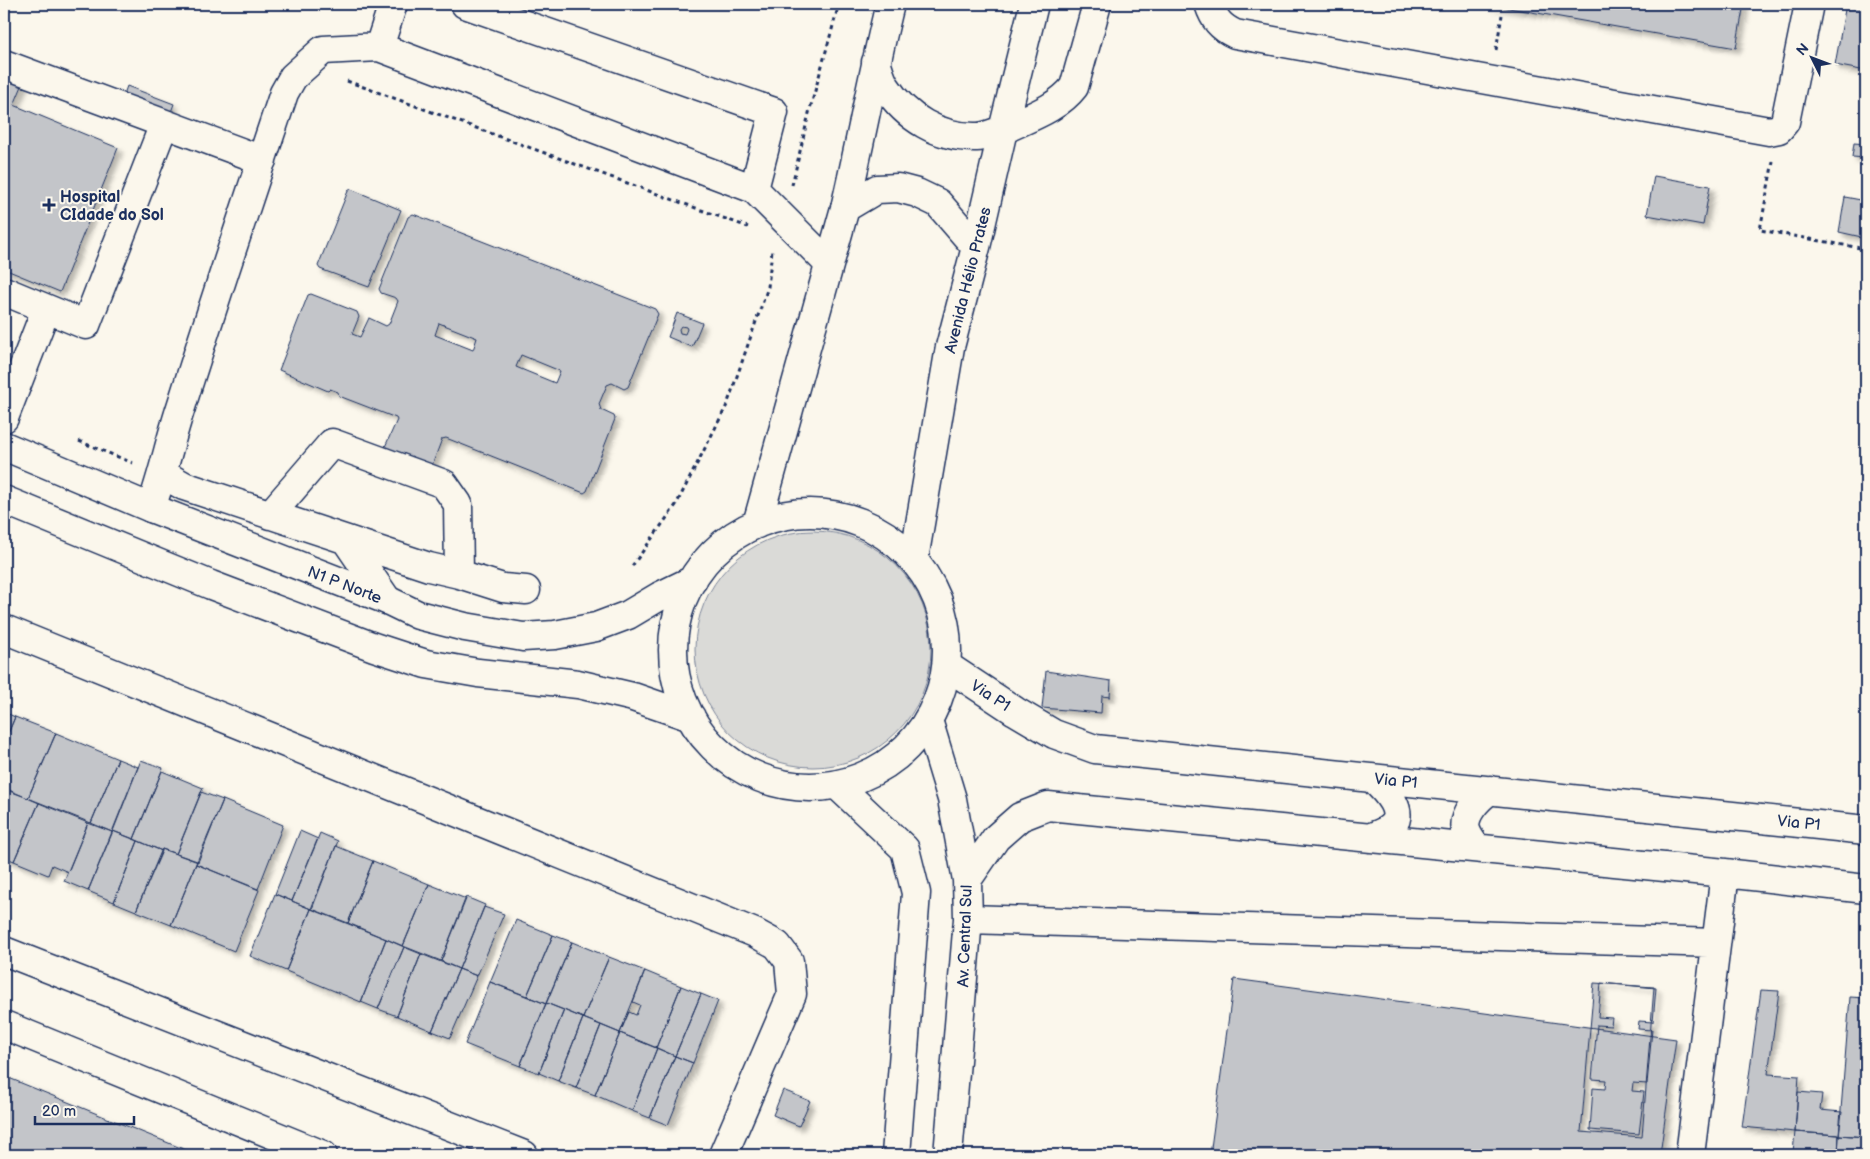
<svg xmlns="http://www.w3.org/2000/svg" width="1870" height="1159" viewBox="0 0 1870 1159" font-family="'Balsamiq Sans',sans-serif">
<style>
.green{fill:#dadad7;stroke:#7a849a}
.building{fill:#c3c5c9;stroke:#1b2f5e;fill-rule:evenodd;filter:url(#shadow)}
.lines{fill:none;stroke-linecap:round;stroke-linejoin:round}
.minor-casing{stroke:#1b2f5e;stroke-width:31}
.major-casing{stroke:#1b2f5e;stroke-width:31}
.path{stroke:#1b2f5e;stroke-width:3;stroke-dasharray:4 4;stroke-linecap:butt}
.minor{stroke:#fbf7ec;stroke-width:28}
.major{stroke:#fbf7ec;stroke-width:28}
.poi-dot{fill:#1b2f5e;stroke:#fbf7ec;stroke-width:2}
.labels{text-anchor:middle;stroke-width:4;stroke-linejoin:round;paint-order:stroke}
.poi-label{font-size:16px;font-weight:bold;fill:#1b2f5e;stroke:#fbf7ec;text-anchor:start}
.street-label{font-size:16px;fill:#1b2f5e;stroke:#fbf7ec}
</style>
<defs>
<filter id="shadow"><feDropShadow dx="4.5" dy="4.5" stdDeviation="2.5" flood-color="#0004"/></filter>
</defs>
<rect width="100%" height="100%" fill="#fbf7ec"/>
<filter id="ink" filterUnits="userSpaceOnUse"><feTurbulence type="fractalNoise" baseFrequency=".02" numOctaves="2"/><feDisplacementMap in="SourceGraphic" scale="10" xChannelSelector="R" yChannelSelector="G"/><feConvolveMatrix kernelMatrix="1 2 1 2 8 2 1 2 1" color-interpolation-filters="sRGB"/></filter>
<g filter="url(#ink)">
<path class="green" d="M695 649a118 118 0 1 1 236 0a118 118 0 1 1-236 0Z"/>
<path class="building" d="M1486 4H1744L1736 48Z
M1846 4H1866V71L1835 65Z
M4 64 27 74 14 105 118 148 60 292 4 269Z
M127 86 174 104 166 125 119 108Z
M1854 143 1866 144V158L1852 157Z
M1654 176 1710 186 1703 225 1647 215Z
M351 189 401 210 369 287 320 269 318 266 348 191Z
M1845 197 1866 201V238L1839 232Z
M413 214 655 309 658 314 628 387 624 389 612 383 607 385 599 404 601 410 614 416 615 419 587 491 584 493 446 438 442 439 431 468 384 449 397 420 396 418 339 396 338 392 330 389 328 391 279 370 308 295 311 294 357 312 359 317 352 334 360 337 369 318 386 326 389 324 398 301 396 298 381 293 379 289 408 217ZM439 323 477 338 473 350 435 335ZM521 355 560 371 555 383 516 367Z
M677 313 702 323 692 347 668 337ZM681 326 686 327 687 329 685 334 680 333 679 329Z
M1046 671 1111 681 1110 697 1102 696 1101 713 1042 708Z
M4 712 15 717 4 743Z
M15 717 56 733 28 798 4 789V743Z
M56 733 118 759 91 823 28 798Z
M118 759 138 767 112 832 91 823Z
M141 760 163 768 134 839 113 831Z
M162 771 203 788 176 854 162 849V851L134 839Z
M9 790 39 803 14 861 4 857V802Z
M201 792 223 800 198 862 176 854Z
M223 800 283 825 258 889 196 864Z
M39 803 88 823 68 872 52 865 48 875 14 861Z
M88 823 112 832 88 891 64 881Z
M113 831 138 841 114 902 88 891Z
M300 831 318 839 292 901 275 894Z
M320 833 338 841 311 909 292 901Z
M138 841 162 851 136 911 114 902Z
M336 846 373 861 348 923 312 909Z
M162 849 197 861 171 925 136 911Z
M373 861 429 884 403 946 348 923Z
M196 864 259 890 234 951 171 925Z
M429 884 466 899 441 961 403 946Z
M275 894 311 909 286 971 250 956Z
M466 897 485 905 459 969 441 961Z
M484 907 504 914 477 976 459 969Z
M311 909 386 939 361 1002 286 971Z
M516 920 553 935 527 996 490 982Z
M553 935 572 942 546 1004 527 996Z
M386 939 404 947 378 1009 361 1002Z
M572 942 609 957 583 1018 546 1003Z
M404 947 421 954 397 1016 378 1009Z
M421 954 459 969 432 1031 397 1016Z
M609 957 645 971 620 1033 583 1018Z
M459 969 477 976 450 1038 432 1031Z
M645 971 681 986 656 1048 620 1033 629 1012 636 1015 640 1005 633 1002Z
M1234 979 1676 1039 1660 1155H1210Z
M490 982 546 1004 520 1066 465 1044Z
M1594 983 1654 987 1642 1137 1581 1132Z
M1601 983 1656 988 1653 1022 1639 1021 1638 1029 1652 1030 1647 1084 1633 1083 1632 1091 1644 1092 1639 1134 1590 1130 1593 1088 1605 1089 1606 1080 1592 1079 1597 1025 1611 1026 1612 1018 1598 1017Z
M681 986 701 994 675 1056 656 1048Z
M1761 990 1779 991 1768 1074 1799 1076 1795 1132 1742 1127Z
M701 994 718 1001 693 1063 675 1056Z
M1850 997 1866 998V1137L1839 1135Z
M546 1003 564 1010 539 1073 520 1066Z
M564 1010 583 1018 558 1081 539 1073Z
M583 1018 601 1025 576 1088 558 1081Z
M601 1025 620 1033 595 1095 576 1088Z
M620 1033 657 1048 632 1111 595 1095Z
M657 1048 675 1056 650 1118 632 1111Z
M675 1056 693 1063 668 1125 650 1118Z
M4 1076 198 1155H4Z
M783 1090 810 1101 799 1126 773 1115Z
M1798 1092 1822 1094 1820 1110 1842 1112 1839 1135 1795 1132Z
M1795 1132 1839 1135 1838 1155 1793 1152Z
M1839 1135 1866 1137V1155H1838Z"/>
<g class="lines">
<defs>
<path id="minor" d="M465 4 774 112 754 189
M1209 4C1214 19 1220 27 1235 34L1769 131 1779 129 1785 122 1809 4
M379 47 393 4
M4 64 262 160
M1003 130C1027 118 1057 109 1074 87L1097 4
M4 291 86 325 164 124
M4 418 46 309
M163 474 184 486 429 567 459 574 503 588 526 590
M151 508C163 475 170 440 181 407 214 302 249 197 284 93L293 77 323 50 379 47 754 189 828 263
M270 515 332 443 444 484 458 504 459 574
M346 540 387 600
M4 629 755 933 777 945 789 961 792 994 723 1155
M947 666 1015 711 1054 734 1095 749 1866 830
M928 720 952 799 967 880 968 919 948 1155
M837 785 905 849 916 893 896 1155
M1370 838C1375 835 1383 833 1388 829 1410 814 1384 789 1372 778
M1477 848C1473 843 1468 837 1466 830 1462 815 1478 798 1490 790
M967 880 996 838 1020 817 1048 806 1725 873 1866 889
M968 919 1716 943
M4 951 524 1155
M4 1025 323 1155
M1690 1155 1725 873"/>
<path id="major" d="M876 62C879 70 881 80 886 87 906 118 939 138 977 137 985 137 995 132 1003 130
M845 208 877 189 898 188 917 193 938 203 976 247
M4 446 151 508 387 600 418 615 465 627 523 637 555 635 596 627 628 615 660 596 693 580
M4 500 211 585 374 647 426 664 478 673 578 684 633 697 691 717
M673 650a137 137 0 1 1 274 0a137 137 0 1 1-274 0Z
M757 524 845 208C861 140 873 72 890 4
M914 559 950 347 976 247 1003 130 1034 4"/>
</defs>
<use href="#minor" class="minor-casing"/>
<use href="#major" class="major-casing"/>
<path class="path" d="M1496 50 1502 15
M347 81 748 227
M1773 161 1760 230 1866 249
M792 185 810 109 839 4
M79 441 133 463
M632 566 676 505 727 405 768 287 772 250"/>
<use href="#minor" class="minor"/>
<use href="#major" class="major"/>
</g>
</g>
<path class="poi-dot" d="M46.5 197.5h5v5h5v5h-5v5h-5v-5h-5v-5h5z"/>
<g class="labels">
<g class="poi-label">
<text x="60" y="202">Hospital<tspan x="60" dy="18">CIdade do Sol</tspan></text>
</g>
<g class="street-label">
<text transform="translate(967 280) rotate(-76)" y="6">Avenida Hélio Prates</text>
<text transform="translate(345 584) rotate(21)" y="6">N1 P Norte</text>
<text transform="translate(991 695) rotate(33)" y="6">Via P1</text>
<text transform="translate(1396 780) rotate(6)" y="6">Via P1</text>
<text transform="translate(1799 822) rotate(6)" y="6">Via P1</text>
<text transform="translate(964 936) rotate(-88)" y="6">Av. Central Sul</text>
</g>
</g>
<rect width="1870" height="1159" fill="none" stroke="#fbf7ec" stroke-width="20"/>
<rect x="10" y="10" width="1850" height="1139" fill="none" stroke="#1b2f5e" stroke-width="2" filter="url(#ink)"/>
<g transform="translate(1812 58) rotate(312)" stroke="#fbf7ec" stroke-width="4" paint-order="stroke">
<path d="M0-4L9 19L0 12L-9 19Z" fill="#1b2f5e"/>
<text y="-8" font-size="14" font-weight="bold" text-anchor="middle" fill="#1b2f5e">N</text>
</g>
<path d="M35 1116v8h99v-8" fill="none" stroke="#1b2f5e" stroke-width="2.5"/>
<text x="42" y="1116" font-size="15" fill="#1b2f5e" stroke="#fbf7ec" stroke-width="4" paint-order="stroke">20 m</text>
</svg>
